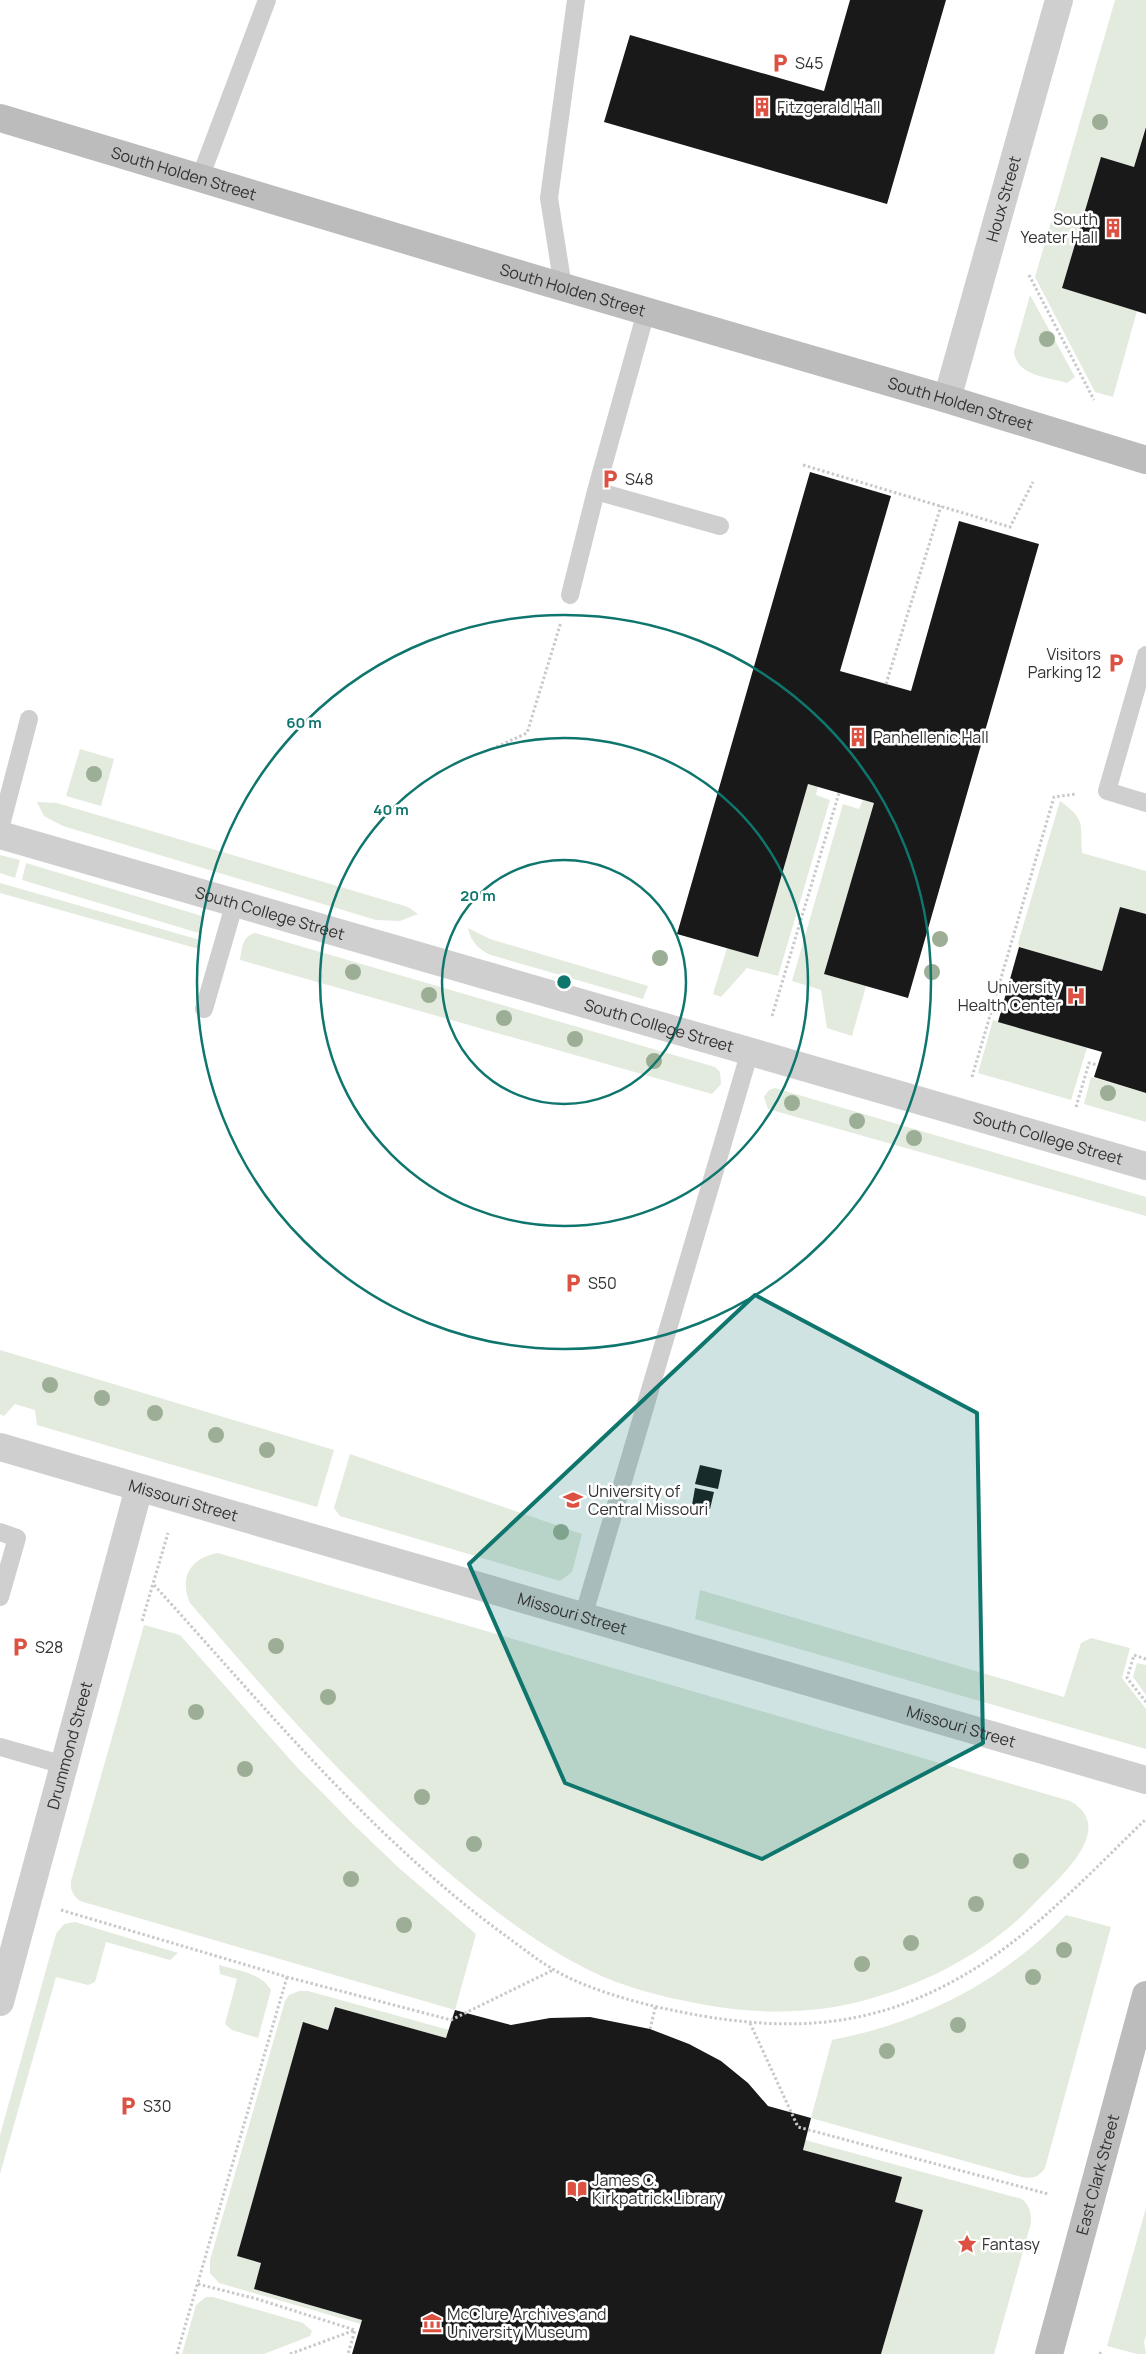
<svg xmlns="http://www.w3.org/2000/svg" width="1146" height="2354" viewBox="0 0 1146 2354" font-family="Manrope,sans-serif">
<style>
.green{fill:#e3eade}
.building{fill:#191919}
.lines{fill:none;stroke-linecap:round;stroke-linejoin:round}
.path{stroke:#c9c9c9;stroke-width:3;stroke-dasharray:2.5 2.5;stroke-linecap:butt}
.lane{stroke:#cfcfcf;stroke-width:18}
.street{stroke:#cfcfcf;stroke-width:28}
.secondary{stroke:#bcbcbc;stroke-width:28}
.tree{fill:#9dae96}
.marked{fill:#0f766e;fill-opacity:0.2;stroke:#0f766e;stroke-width:4;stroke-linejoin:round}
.ring{fill:none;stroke:#0f766e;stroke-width:2.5}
.labels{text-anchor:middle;stroke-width:5;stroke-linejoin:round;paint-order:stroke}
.poi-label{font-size:16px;fill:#323232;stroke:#fff;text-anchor:start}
.street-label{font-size:16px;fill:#323232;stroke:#fff}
.centre{fill:#0f766e;stroke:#fff;stroke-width:2.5}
.ring-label{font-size:15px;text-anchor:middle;font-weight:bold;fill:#0f766e;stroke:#fff;stroke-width:5;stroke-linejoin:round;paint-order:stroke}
</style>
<rect width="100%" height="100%" fill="#fff"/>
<path class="green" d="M1115 0H1146V125L1134 167 1101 158 1062 288 1137 311 1113 397 1095 392 1035 277Z
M1030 295 1075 377 1067 383C1047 377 1017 376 1014 352Z
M80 749 114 759 101 806 66 796Z
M808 784 818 787 816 795 830 800 778 976 747 968 721 997 713 994 727 948Z
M863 800 874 803 824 974 866 986 852 1036 827 1028 821 990 792 981 843 804 859 809Z
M1060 801C1086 820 1080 822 1082 853L1146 871V914L1120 907 1102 971 1019 947 1018 943Z
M37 802 57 803 408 907 418 914 400 921 376 920 63 826 44 816Z
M0 855 20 860 15 878 0 873Z
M26 863 202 916V934L22 880Z
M0 883 200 940 199 949 0 893Z
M468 928 490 939 648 986 643 999 491 955C478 949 471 942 468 928Z
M255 933 715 1067 720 1072 721 1084 712 1094 240 960C242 949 242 936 255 933Z
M993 1020 1087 1048 1071 1100 978 1073Z
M1091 1077 1146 1093V1122L1084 1104Z
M775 1088 1146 1197V1216L768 1109 764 1097 769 1090Z
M0 1350 334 1450 317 1507 37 1425 35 1410 15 1404 4 1416 0 1414Z
M350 1454 582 1534 572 1572 560 1581 340 1516 334 1508Z
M218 1553 1070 1801C1120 1829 1055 1881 1032 1906 988 1952 924 1985 862 2001 813 2014 762 2014 712 2006 676 2000 628 1989 595 1973 538 1946 490 1908 443 1868 350 1788 270 1696 190 1603 179 1578 190 1558 218 1553Z
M700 1590 1064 1697 1081 1643 1091 1638 1130 1648 1122 1678 1146 1709V1749L695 1619Z
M144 1625 180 1635 295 1765 353 1824 399 1868 476 1934 455 2010 80 1901C73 1895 70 1890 71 1881Z
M1137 1663 1146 1665V1695L1133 1677Z
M1066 1915 1111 1927 1045 2168C1039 2177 1033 2179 1022 2177L811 2118 832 2040C921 2023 1003 1981 1066 1915Z
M75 1922 178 1953 170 1960 106 1942 95 1982 88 1985 56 1977 0 2174V2135L56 1934 64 1924Z
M219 1965C238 1971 260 1972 271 1990L258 2038 232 2030 225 2024 237 1979 220 1974Z
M299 1991H308L449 2030 446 2038 335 2007 328 2030 303 2023 237 2256 261 2263 254 2289 362 2320 361 2324 219 2283 210 2273V2260L285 2001 289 1995Z
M805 2140 1022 2199C1030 2206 1031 2212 1031 2223L994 2354H881L923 2210 895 2202 901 2177 803 2150Z
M1146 2208V2335L1144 2342 1146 2354H1137L1107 2346Z
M206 2297H213L303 2323 312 2331 310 2336 264 2354H182L196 2305Z"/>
<path class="building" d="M850 0H946L887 204 604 122 630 35 824 91Z
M1146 127V314L1062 288 1101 157 1134 167Z
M810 472 891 496 840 671 911 691 959 521 1039 544 908 998 824 974 874 803 808 784 758 957 677 934Z
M1120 907 1146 914V1093L1094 1077 1102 1052 998 1022 1019 947 1102 971Z
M700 1465 722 1470 718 1489 695 1484Z
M695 1488 714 1492 710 1509 692 1505Z
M335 2007 446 2038 455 2010 511 2025 550 2018 590 2017 650 2029 689 2044 721 2061 748 2083 768 2106 811 2118 803 2150 902 2177 895 2202 923 2210 881 2354H352L362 2320 254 2289 261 2263 237 2256 303 2022 328 2030Z"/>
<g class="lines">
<path class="path" d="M1029 275 1094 400
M803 465 1010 527 1033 482
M886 684 941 506
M492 749 527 733 561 622
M772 1016 839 793
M972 1077 1054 797 1076 794
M1076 1107 1089 1063 1098 1065
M154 1585C266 1708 371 1838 506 1936 521 1947 536 1959 551 1968 594 1995 672 2012 722 2019 810 2031 881 2022 959 1978 1030 1938 1088 1875 1146 1819
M142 1621 168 1533
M1146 1659 1134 1655 1127 1678 1146 1702
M61 1910 287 1977 451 2020 553 1970
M750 2023 798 2127 1048 2194
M650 2029 656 2005
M198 2284 257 2299 355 2330 348 2354
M1099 2353 1102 2354
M177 2354 287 1977
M290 2354 355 2330"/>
<path class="lane" d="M200 178 267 0
M563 287 549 198 576 0
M596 491 720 526
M570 595 596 491 646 312
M1146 655 1107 791 1146 803
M0 829 29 719
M204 1009 235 902
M0 1532 17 1538 0 1597
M583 1617 750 1051
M0 1747 64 1765"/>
<g class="street">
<path id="s1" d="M947 399 1059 0"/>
<path id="s2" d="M0 835 1146 1166"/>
<path id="s3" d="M0 1447 1146 1780"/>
<path id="s4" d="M0 2002 139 1488"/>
</g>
<g class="secondary">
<path id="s5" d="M0 118 539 280 947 399 1146 460"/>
<path id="s6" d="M1049 2354 1146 1995"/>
</g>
</g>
<g class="tree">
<circle cx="1100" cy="122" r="8"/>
<circle cx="1047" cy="339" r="8"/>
<circle cx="94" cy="774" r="8"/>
<circle cx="940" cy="939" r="8"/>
<circle cx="660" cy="958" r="8"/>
<circle cx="353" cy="972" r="8"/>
<circle cx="932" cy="972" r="8"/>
<circle cx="429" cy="995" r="8"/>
<circle cx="504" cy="1018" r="8"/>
<circle cx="575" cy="1039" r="8"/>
<circle cx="654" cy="1061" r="8"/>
<circle cx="1108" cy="1093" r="8"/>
<circle cx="792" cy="1103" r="8"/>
<circle cx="857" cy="1121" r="8"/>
<circle cx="914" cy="1138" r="8"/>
<circle cx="50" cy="1385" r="8"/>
<circle cx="102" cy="1398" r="8"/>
<circle cx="155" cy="1413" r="8"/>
<circle cx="216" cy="1435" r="8"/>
<circle cx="267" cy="1450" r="8"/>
<circle cx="561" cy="1532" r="8"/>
<circle cx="276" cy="1646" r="8"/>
<circle cx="328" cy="1697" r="8"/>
<circle cx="196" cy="1712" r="8"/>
<circle cx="245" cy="1769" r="8"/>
<circle cx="422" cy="1797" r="8"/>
<circle cx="474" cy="1844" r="8"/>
<circle cx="1021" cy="1861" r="8"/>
<circle cx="351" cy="1879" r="8"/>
<circle cx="976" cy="1904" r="8"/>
<circle cx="404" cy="1925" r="8"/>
<circle cx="911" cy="1943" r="8"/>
<circle cx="1064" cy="1950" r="8"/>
<circle cx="862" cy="1964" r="8"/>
<circle cx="1033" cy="1977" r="8"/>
<circle cx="958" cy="2025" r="8"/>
<circle cx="887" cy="2051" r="8"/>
</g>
<path class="marked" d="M755 1295 977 1413 983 1743 762 1859 565 1783 469 1564Z"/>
<g class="ring">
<circle cx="564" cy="982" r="122"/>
<circle cx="564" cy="982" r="244"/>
<circle cx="564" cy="982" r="367"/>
</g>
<defs>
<symbol id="parking-bare" viewBox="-9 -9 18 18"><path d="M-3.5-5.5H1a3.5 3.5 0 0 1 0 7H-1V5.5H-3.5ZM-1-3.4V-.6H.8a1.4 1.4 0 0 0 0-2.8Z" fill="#dc5141" stroke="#fff" stroke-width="2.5" paint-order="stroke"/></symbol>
<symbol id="building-bare" viewBox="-9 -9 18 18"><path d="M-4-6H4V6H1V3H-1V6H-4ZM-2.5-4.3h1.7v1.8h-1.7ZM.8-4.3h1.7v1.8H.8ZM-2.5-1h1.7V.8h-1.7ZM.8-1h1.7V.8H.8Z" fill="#dc5141" stroke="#fff" stroke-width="2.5" paint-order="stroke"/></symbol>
<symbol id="hospital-bare" viewBox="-9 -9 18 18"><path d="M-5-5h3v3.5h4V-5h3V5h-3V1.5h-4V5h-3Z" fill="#dc5141" stroke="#fff" stroke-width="2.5" paint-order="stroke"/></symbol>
<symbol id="university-bare" viewBox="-9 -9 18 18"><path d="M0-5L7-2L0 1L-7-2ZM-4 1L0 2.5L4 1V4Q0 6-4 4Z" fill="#dc5141" stroke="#fff" stroke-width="2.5" paint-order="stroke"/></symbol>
<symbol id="library-bare" viewBox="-9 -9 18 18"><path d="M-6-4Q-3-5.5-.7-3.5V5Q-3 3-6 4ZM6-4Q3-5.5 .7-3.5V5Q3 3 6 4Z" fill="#dc5141" stroke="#fff" stroke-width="2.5" paint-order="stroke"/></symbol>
<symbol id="sight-bare" viewBox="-9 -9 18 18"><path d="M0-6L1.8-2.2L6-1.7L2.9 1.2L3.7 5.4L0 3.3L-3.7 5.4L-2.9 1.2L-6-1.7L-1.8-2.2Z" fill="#dc5141" stroke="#fff" stroke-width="2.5" paint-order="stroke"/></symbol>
<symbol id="museum-bare" viewBox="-9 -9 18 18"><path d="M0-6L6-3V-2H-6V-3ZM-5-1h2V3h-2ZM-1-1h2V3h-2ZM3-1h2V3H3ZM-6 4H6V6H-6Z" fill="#dc5141" stroke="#fff" stroke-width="2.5" paint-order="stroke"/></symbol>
</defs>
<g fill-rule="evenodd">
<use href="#parking-bare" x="766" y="49" width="28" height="28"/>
<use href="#building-bare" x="748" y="93" width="28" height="28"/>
<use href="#building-bare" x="1099" y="214" width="28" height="28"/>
<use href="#parking-bare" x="596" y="465" width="28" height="28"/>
<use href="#parking-bare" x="1102" y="649" width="28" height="28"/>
<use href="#building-bare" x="844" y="723" width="28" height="28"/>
<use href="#hospital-bare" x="1062" y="982" width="28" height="28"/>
<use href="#parking-bare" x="559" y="1269" width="28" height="28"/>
<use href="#university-bare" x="559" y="1486" width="28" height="28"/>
<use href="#parking-bare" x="6" y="1633" width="28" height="28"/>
<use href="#parking-bare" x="114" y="2092" width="28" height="28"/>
<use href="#library-bare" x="563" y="2175" width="28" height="28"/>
<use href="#sight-bare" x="953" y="2230" width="28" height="28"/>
<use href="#museum-bare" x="418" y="2309" width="28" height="28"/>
</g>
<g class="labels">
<g class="poi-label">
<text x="795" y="69">S45</text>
<text x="777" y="113">Fitzgerald Hall</text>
<text x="1098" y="225" text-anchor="end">South<tspan x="1098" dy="18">Yeater Hall</tspan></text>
<text x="625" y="485">S48</text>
<text x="1101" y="660" text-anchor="end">Visitors<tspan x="1101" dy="18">Parking 12</tspan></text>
<text x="873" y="743">Panhellenic Hall</text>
<text x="1061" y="993" text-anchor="end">University<tspan x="1061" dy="18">Health Center</tspan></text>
<text x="588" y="1289">S50</text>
<text x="588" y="1497">University of<tspan x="588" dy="18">Central Missouri</tspan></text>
<text x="35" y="1653">S28</text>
<text x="143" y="2112">S30</text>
<text x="592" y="2186">James C.<tspan x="592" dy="18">Kirkpatrick Library</tspan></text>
<text x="982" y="2250">Fantasy</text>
<text x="447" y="2320">McClure Archives and<tspan x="447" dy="18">University Museum</tspan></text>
</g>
<g class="street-label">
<text dy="6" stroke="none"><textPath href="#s5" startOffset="192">South Holden Street</textPath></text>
<text dy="6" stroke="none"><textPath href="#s1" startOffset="208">Houx Street</textPath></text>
<text dy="6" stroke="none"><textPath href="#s5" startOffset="598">South Holden Street</textPath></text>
<text dy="6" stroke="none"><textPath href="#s5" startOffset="1002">South Holden Street</textPath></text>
<text dy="6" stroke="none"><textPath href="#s2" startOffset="281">South College Street</textPath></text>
<text dy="6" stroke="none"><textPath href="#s2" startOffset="686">South College Street</textPath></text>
<text dy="6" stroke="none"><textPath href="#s2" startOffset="1091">South College Street</textPath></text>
<text dy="6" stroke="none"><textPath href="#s3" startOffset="191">Missouri Street</textPath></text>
<text dy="6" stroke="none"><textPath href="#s3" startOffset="596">Missouri Street</textPath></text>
<text dy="6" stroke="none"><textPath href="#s3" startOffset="1001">Missouri Street</textPath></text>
<text dy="6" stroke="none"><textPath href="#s4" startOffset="266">Drummond Street</textPath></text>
<text dy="6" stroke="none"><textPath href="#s6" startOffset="186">East Clark Street</textPath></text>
</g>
</g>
<circle cx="564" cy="982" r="8" class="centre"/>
<g class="ring-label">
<text x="304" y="728">60 m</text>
<text x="391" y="815">40 m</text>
<text x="478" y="901">20 m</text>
</g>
</svg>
